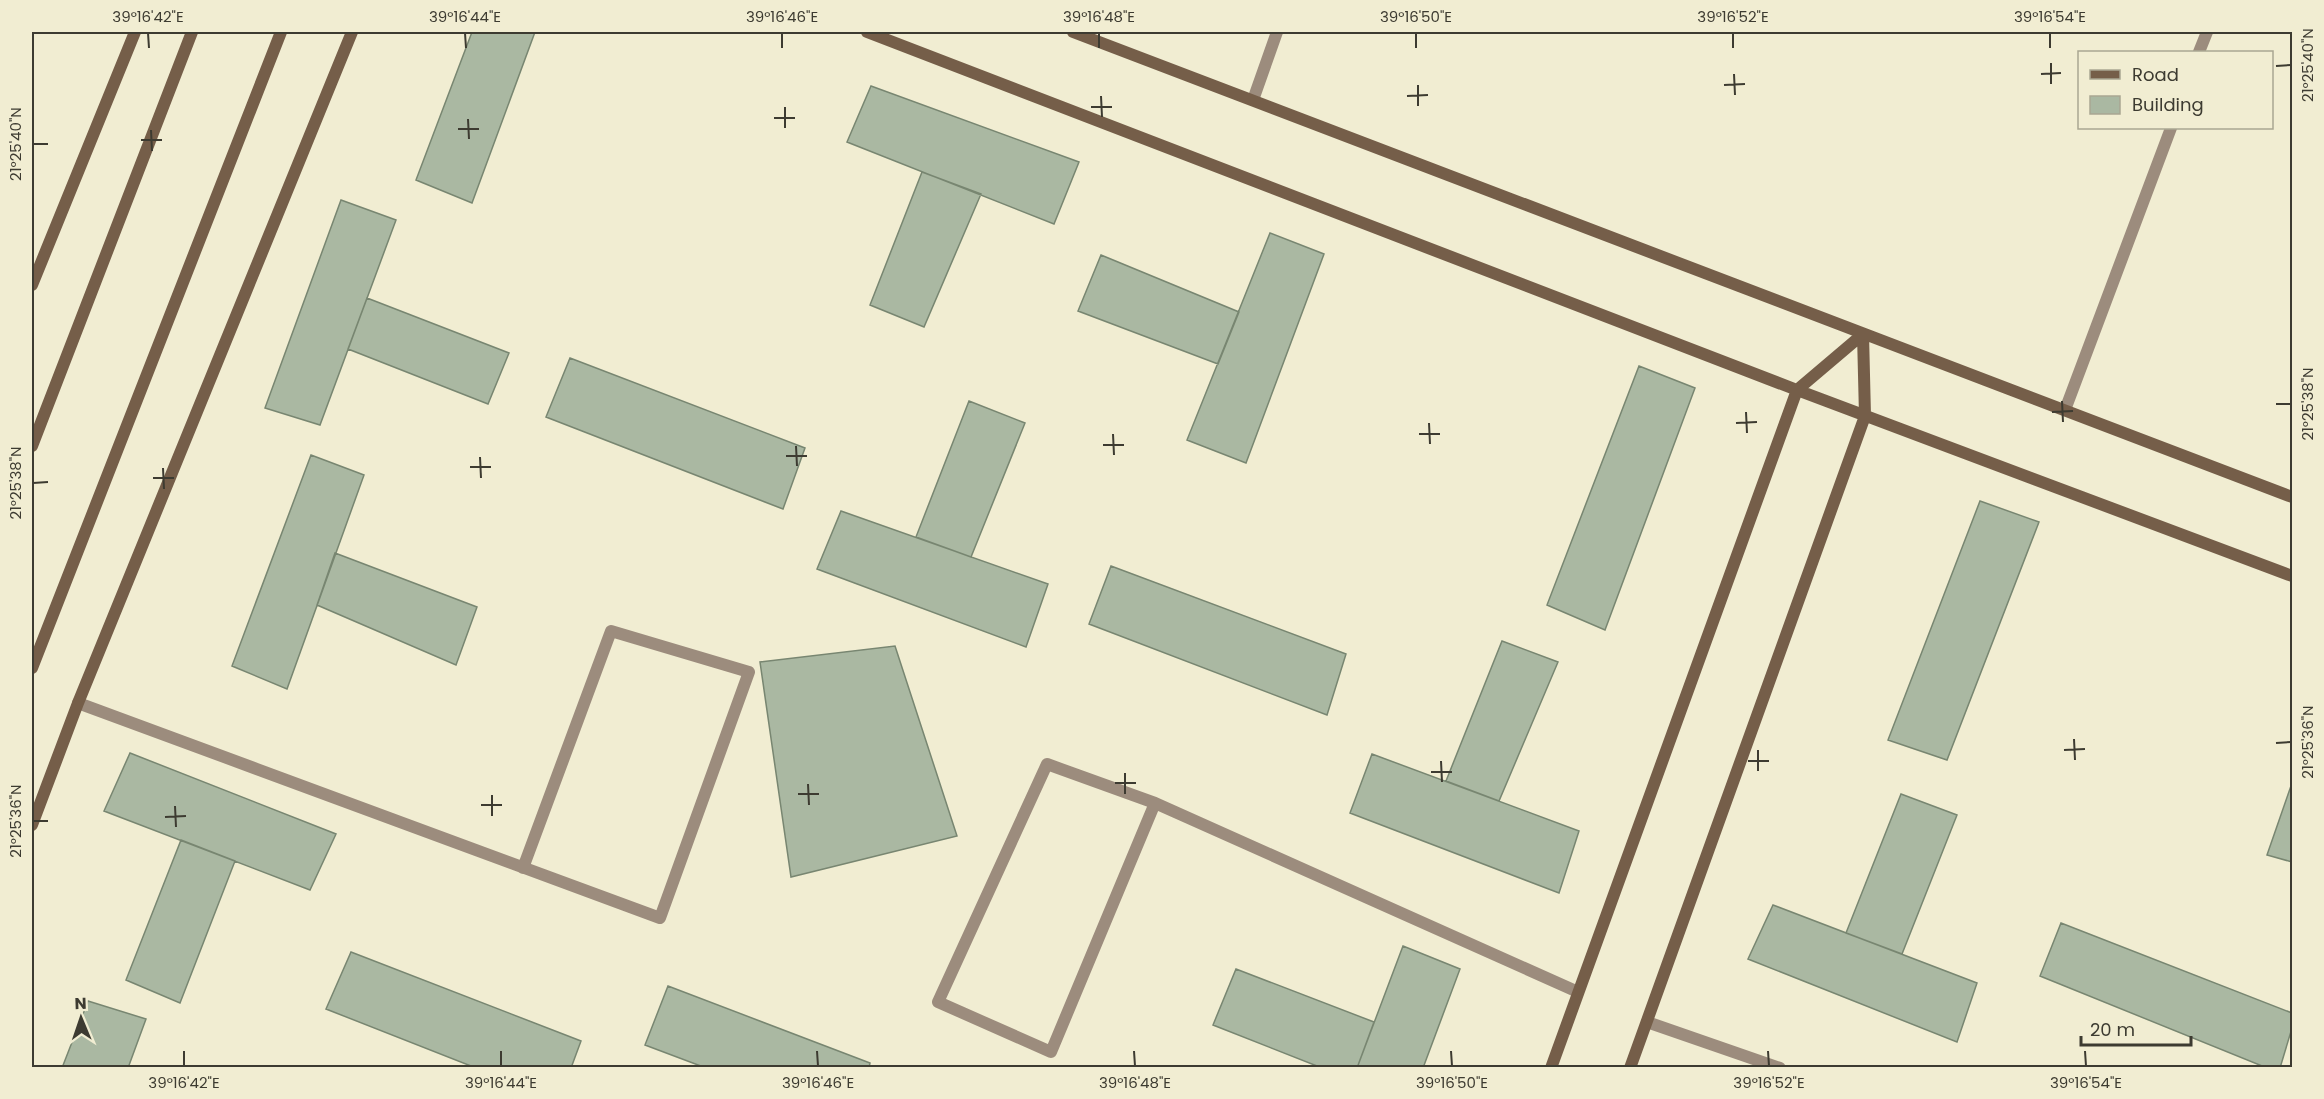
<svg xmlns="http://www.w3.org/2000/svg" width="2324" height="1099" viewBox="0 0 2324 1099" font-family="Poppins,sans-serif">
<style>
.building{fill:#aab8a2;stroke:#788671;stroke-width:1.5}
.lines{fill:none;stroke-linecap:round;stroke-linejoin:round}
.service{stroke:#9c8c7d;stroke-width:12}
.minor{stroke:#9c8c7d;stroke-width:12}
.secondary{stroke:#755e49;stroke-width:12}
.ticks{fill:none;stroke:#3d3b31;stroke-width:2}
.neatline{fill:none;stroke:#3d3b31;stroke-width:2}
.ticks-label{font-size:15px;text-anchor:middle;fill:#3d3b31}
</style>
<rect width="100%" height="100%" fill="#f1edd2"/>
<path class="building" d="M472 32H535L472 203 416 180Z
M871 86 1079 162 1054 224 847 142Z
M922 172 981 194 924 327 870 305Z
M341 200 396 220 320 425 265 408Z
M1270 233 1324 254 1246 463 1187 440Z
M1101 255 1239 312 1218 364 1078 311Z
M367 298 509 353 488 404 348 349Z
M570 358 805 448 783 509 546 417Z
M1639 366 1695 388 1605 630 1547 605Z
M969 401 1025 423 971 557 916 537Z
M311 455 364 475 287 689 232 666Z
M1980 501 2039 522 1947 760 1888 740Z
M841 511 1048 584 1026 647 817 569Z
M335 553 477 607 456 665 317 605Z
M1111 566 1346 654 1327 715 1089 624Z
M1502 641 1558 662 1499 801 1446 781Z
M895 646 957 836 791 877 760 662Z
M130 753 336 834 310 890 104 811Z
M1372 754 1579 831 1559 893 1350 813Z
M2292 783V862L2267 855Z
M1901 794 1957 815 1902 954 1846 933Z
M181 840 235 861 180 1003 126 980Z
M1773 905 1977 983 1957 1042 1748 959Z
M2061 923 2292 1013V1028L2280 1068H2267L2040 976Z
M1403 946 1460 969 1423 1068H1357Z
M351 952 581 1041 571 1068H476L326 1009Z
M1236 969 1374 1022 1357 1068H1322L1213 1025Z
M668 986 870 1063 869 1068H706L645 1045Z
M88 1001 146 1019 128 1068H62Z"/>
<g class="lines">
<path class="service" d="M1253 100 1277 32"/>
<path class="minor" d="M2199 52 2207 32
M2065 410 2171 128
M78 703 660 918 749 672 611 631 523 868
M1155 803 1051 1052 938 1002 1047 764 1155 803 1578 992
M1647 1022 1780 1068"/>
<path class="secondary" d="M867 32 1797 390 2292 576
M1073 32 2292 497
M32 285 135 32
M32 446 192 32
M32 668 281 32
M32 825 78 703 352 32
M1551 1068 1797 390 1863 334
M1630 1068 1865 416 1863 334"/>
</g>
<path class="ticks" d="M148 33 149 48M465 33 466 48M782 33V48M1099 33V48M1416 33V48M1733 33V48M2050 33V48M2051 63V84M2276 66 2291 65M1734 74 1735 95M2041 74 2061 73M1418 85V106M1724 85 1745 84M1101 96 1102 117M1407 96 1428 95M785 107V128M1091 107H1112M774 118H795M468 119 469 139M458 129H479M151 130 152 151M141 140H162M33 144H48M2062 401 2063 422M2276 404H2291M1746 412 1747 433M2052 412 2073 411M1429 423 1430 444M1736 423 1757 422M1113 434 1114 455M1419 434H1440M1103 445H1124M796 446 797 466M786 456H807M480 457 481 478M470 467H491M163 468 164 489M153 478H174M33 483 48 482M2074 739 2075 760M2276 743 2291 742M1758 750V771M2064 750 2085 749M1441 761 1442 782M1748 761H1769M1431 772H1452M1125 773V794M1115 783H1136M808 784 809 805M798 794H819M492 795V816M481 805H502M175 806 176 827M165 817 186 816M33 821H48M184 1051V1066M501 1051V1066M817 1051 818 1066M1134 1051 1135 1066M1451 1051 1452 1066M1768 1051 1769 1066M2085 1051 2086 1066"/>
<rect width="2324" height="1099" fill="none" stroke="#f1edd2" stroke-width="66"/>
<rect x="2078" y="51" width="195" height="78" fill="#f1edd2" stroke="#a9a692" stroke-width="1.5"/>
<rect x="2090" y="70" width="30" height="9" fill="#755e49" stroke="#a9a692" stroke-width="1.5"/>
<text x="2132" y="81" font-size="18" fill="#3d3b31">Road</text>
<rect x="2090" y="96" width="30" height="18" fill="#aab8a2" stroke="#a9a692" stroke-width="1.5"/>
<text x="2132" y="111" font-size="18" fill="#3d3b31">Building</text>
<g transform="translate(81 1018) rotate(358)" stroke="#f1edd2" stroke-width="4.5" paint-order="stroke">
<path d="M0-4.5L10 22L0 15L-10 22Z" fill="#3d3b31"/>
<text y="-9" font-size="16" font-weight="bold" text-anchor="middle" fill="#3d3b31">N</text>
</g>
<path d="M2081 1036v9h110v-9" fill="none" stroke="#3d3b31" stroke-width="3"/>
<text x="2090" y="1036" font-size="18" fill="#3d3b31" stroke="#f1edd2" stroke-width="4.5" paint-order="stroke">20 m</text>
<rect x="33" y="33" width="2258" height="1033" class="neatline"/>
<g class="ticks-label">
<text x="148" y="22">39°16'42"E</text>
<text x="465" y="22">39°16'44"E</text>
<text x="782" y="22">39°16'46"E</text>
<text x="1099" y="22">39°16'48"E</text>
<text x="1416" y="22">39°16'50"E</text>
<text x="1733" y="22">39°16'52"E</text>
<text x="2050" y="22">39°16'54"E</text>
<text transform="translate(2308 65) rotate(-90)" y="5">21°25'40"N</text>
<text transform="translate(16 144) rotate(-90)" y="5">21°25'40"N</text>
<text transform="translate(2308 404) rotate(-90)" y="5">21°25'38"N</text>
<text transform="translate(16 483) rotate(-90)" y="5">21°25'38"N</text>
<text transform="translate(2308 742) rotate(-90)" y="5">21°25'36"N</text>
<text transform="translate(16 821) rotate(-90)" y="5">21°25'36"N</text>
<text x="184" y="1088">39°16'42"E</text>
<text x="501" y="1088">39°16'44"E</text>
<text x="818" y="1088">39°16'46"E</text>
<text x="1135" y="1088">39°16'48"E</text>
<text x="1452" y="1088">39°16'50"E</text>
<text x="1769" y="1088">39°16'52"E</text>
<text x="2086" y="1088">39°16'54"E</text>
</g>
</svg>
